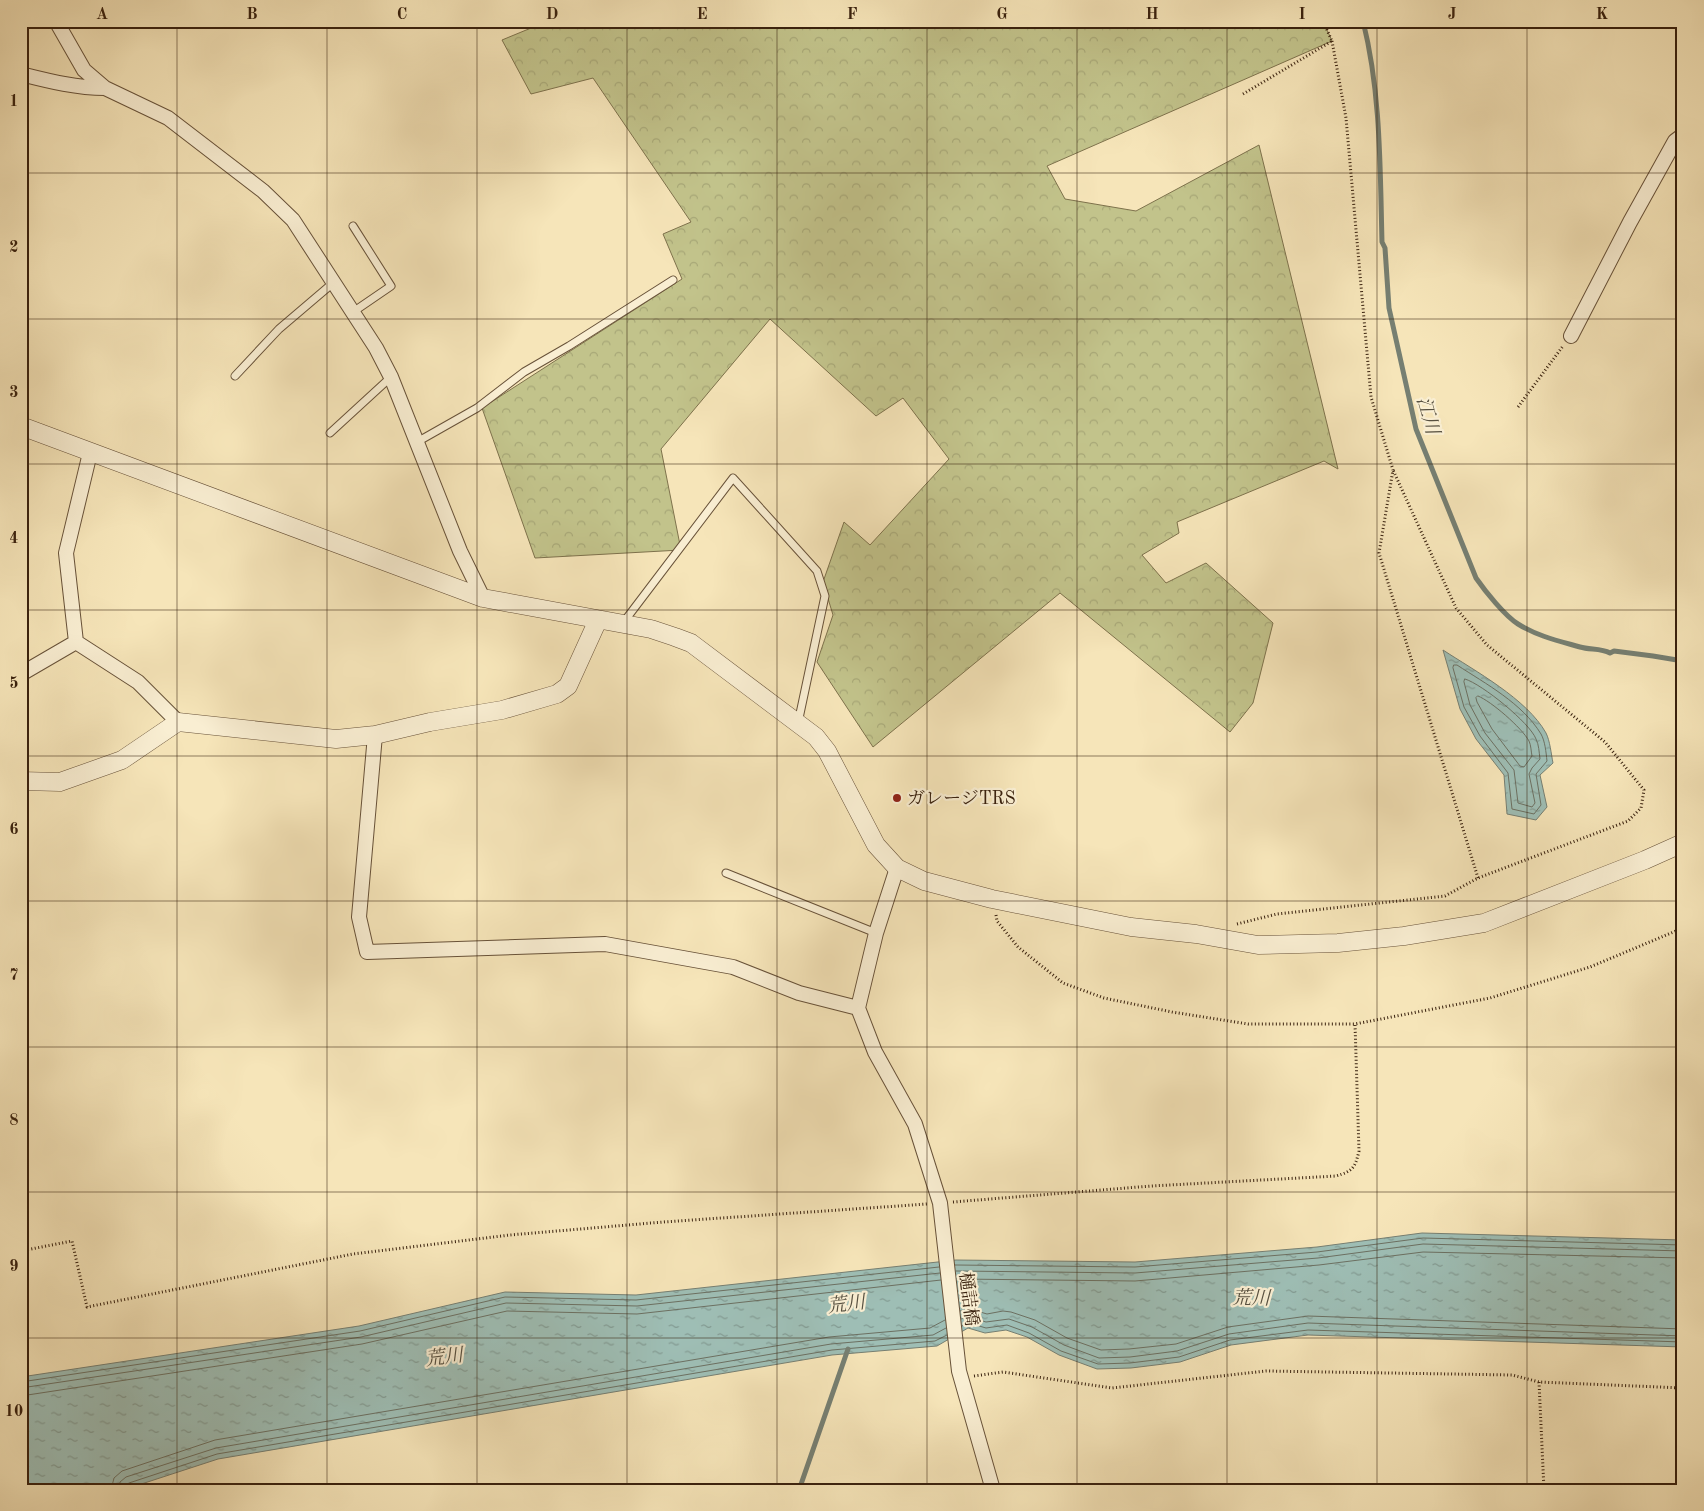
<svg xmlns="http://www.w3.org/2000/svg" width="1704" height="1511" viewBox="0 0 1704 1511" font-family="'Old Standard TT','Noto Serif JP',serif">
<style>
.forest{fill:url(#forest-crowns);stroke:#7e724c}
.water{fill:url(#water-ripples);stroke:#767f72}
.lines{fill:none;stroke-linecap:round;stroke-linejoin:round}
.shore{stroke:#6c7062;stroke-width:1}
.stream{stroke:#767f72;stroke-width:5}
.service-casing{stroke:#685239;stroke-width:9}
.minor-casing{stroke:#685239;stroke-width:16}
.tertiary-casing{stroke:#685239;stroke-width:19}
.path{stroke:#39210e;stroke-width:3;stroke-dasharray:1 2.5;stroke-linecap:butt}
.service{stroke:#f9eed2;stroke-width:7}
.minor{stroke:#f9eed2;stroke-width:14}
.tertiary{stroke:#f9eed2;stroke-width:18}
.grid{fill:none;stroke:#39210e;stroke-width:1;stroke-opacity:0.55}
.poi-dot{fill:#8f2418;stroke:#f9eed2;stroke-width:2}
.labels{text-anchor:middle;stroke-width:4.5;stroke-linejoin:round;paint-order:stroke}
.poi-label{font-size:18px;fill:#39210e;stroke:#f9eed2;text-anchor:start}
.street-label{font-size:18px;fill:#39210e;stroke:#f9eed2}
.water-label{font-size:19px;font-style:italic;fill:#575040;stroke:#f9eed2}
.neatline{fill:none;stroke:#39210e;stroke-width:2}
.grid-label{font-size:16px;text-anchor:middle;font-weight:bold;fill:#39210e}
</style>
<defs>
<pattern id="forest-crowns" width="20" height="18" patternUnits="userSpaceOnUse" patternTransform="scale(1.25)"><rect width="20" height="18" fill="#c2c38b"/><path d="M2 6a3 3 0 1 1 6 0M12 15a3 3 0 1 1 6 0" fill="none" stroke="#a7a777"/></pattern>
<pattern id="water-ripples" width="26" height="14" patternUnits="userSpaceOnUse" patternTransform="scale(1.25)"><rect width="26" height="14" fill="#9ebeb5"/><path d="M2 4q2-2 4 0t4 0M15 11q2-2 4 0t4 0" fill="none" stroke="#829a92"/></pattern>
</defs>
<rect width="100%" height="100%" fill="#f6e5b9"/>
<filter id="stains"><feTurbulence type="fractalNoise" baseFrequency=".004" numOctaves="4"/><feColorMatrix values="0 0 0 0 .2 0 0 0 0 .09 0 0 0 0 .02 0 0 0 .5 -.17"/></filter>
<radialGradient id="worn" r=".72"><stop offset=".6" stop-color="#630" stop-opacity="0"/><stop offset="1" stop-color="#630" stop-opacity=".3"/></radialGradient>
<path class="forest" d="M548 21H1323L1332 41 1047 166 1065 199 1136 211 1259 145 1338 469 1324 461 1177 522 1179 533 1142 555 1166 583 1206 563 1273 623 1253 703 1230 732 1060 593 873 747 817 662 833 615 823 582 844 522 870 545 949 459 903 398 876 416 770 319 661 449 681 550 535 558 482 408 682 279 663 234 691 222 593 78 531 94 502 40Z"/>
<path class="water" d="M1443 650C1475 671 1527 699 1546 733 1550 741 1551 753 1553 763L1540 775 1547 807 1536 820 1507 814 1504 775 1476 739 1460 709Z
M1422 1233 1683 1240V1347L1308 1335 1231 1345 1180 1362 1131 1368 1097 1369 1059 1355 1027 1337 1006 1330 985 1333 968 1328 937 1346 832 1355 218 1459 123 1490H21V1377L359 1326 505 1292 636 1295 956 1260 1135 1262 1317 1247Z"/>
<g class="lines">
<path class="shore" d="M1454 665H1457C1486 684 1522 703 1541 734 1545 741 1546 752 1547 761L1536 774 1541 805 1534 814 1512 809 1508 773 1480 736 1464 707 1453 668Z
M1465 679C1482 684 1530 723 1536 739 1539 745 1539 752 1540 759L1532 768 1529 774 1535 803 1532 807 1518 803 1514 770 1485 733 1470 705 1464 682Z
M1478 696C1491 701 1522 728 1529 741 1531 745 1531 751 1532 756L1524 767 1520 766 1492 729 1477 702 1476 698Z
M955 1265 1135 1267 1317 1252 1423 1238 1683 1245
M956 1271 1135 1273 1318 1258 1423 1244 1683 1251
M957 1279 1135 1281 1319 1265 1423 1252 1683 1258
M960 1311 970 1309 987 1314 1003 1311 1011 1312 1035 1320 1067 1338 1101 1350 1129 1349 1176 1344 1228 1327 1308 1316 1683 1329
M961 1319 969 1317 986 1322 1009 1319 1032 1327 1064 1345 1099 1358 1130 1357 1177 1351 1229 1334 1308 1323 1683 1336
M962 1326 969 1323 986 1328 1007 1325 1029 1333 1061 1351 1098 1364 1130 1363 1179 1357 1230 1340 1308 1330 1683 1342
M21 1382 360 1331 505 1297 636 1300 939 1267
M21 1388 361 1337 506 1303 637 1306 940 1273
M21 1396 362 1344 507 1311 637 1314 941 1280
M111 1490 114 1478 122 1471 215 1440 829 1337 930 1328 945 1320
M119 1490 120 1482 126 1477 216 1448 831 1344 933 1335 946 1328
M125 1490 126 1485 129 1483 217 1454 832 1350 935 1341 947 1335"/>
<path class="stream" d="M1363 21C1381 93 1380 168 1382 242L1385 248 1389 308 1416 429 1476 578C1485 591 1505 616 1518 624 1537 636 1559 641 1580 647 1590 650 1601 648 1610 653L1614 651 1653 656 1683 661
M799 1490 848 1349"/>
<defs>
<path id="service" d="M353 312 391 286 353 226
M235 376 279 329 333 283
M330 433 391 377
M417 442 477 408 524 372 569 346 673 280
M623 623 733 478 817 571 825 596 798 723
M726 873 876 933"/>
<path id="minor" d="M56 21 84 70 105 88 168 118 263 191 293 220 376 348 391 377 460 551 483 598
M21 74C49 81 76 88 105 88
M1571 336 1630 222 1675 141 1683 135
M76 642 66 553 90 453
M76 642 138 682 178 722
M21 674 76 642
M375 735 359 917 367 952 605 944 733 967 799 993 858 1008
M897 868 876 933 858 1008 875 1052 915 1124 940 1203 959 1371 993 1490"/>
<path id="tertiary" d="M21 426 483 598 651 629 675 637 691 643 816 737 827 751 876 845 897 868 924 881 992 899 1131 927 1196 934 1258 945 1338 943 1404 936 1484 923 1645 860 1683 843
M21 781 60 782 122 760 178 722 336 739 375 735 430 722 502 710 557 694 568 686 598 620"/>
</defs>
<use href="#service" class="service-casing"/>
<use href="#minor" class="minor-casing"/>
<use href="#tertiary" class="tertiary-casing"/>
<path class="path" d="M1332 41 1346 118 1371 397 1393 470 1379 553 1478 878
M1243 94 1332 41 1323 21
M1518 407 1563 346
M996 915 997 921 1018 947 1063 983 1104 998 1172 1012 1248 1024H1355L1490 998 1590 967 1683 928
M1237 924 1277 914 1445 896 1478 878 1628 821 1641 808 1644 790 1605 742 1487 645 1456 608 1393 470
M953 1202 1151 1186 1336 1176C1353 1171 1355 1168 1359 1151L1355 1024
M21 1251 72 1241 87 1307 353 1254 510 1235 663 1222 927 1204
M974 1376 1003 1372 1112 1388 1266 1371 1512 1375 1539 1382 1683 1388
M1539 1382 1544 1490"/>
<use href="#service" class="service"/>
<use href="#minor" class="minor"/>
<use href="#tertiary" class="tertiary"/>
</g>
<path class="grid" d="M177 21V1490M327 21V1490M477 21V1490M627 21V1490M777 21V1490M927 21V1490M1077 21V1490M1227 21V1490M1377 21V1490M1527 21V1490M21 173H1683M21 319H1683M21 464H1683M21 610H1683M21 756H1683M21 901H1683M21 1047H1683M21 1192H1683M21 1338H1683"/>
<circle class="poi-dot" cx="897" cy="798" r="5"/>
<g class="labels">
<g class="poi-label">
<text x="907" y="804">ガレージTRS</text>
</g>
<g class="street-label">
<text transform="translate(969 1299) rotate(83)" y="6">樋詰橋</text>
</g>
<g class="water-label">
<text transform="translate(1429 415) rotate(74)" y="7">江川</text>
<text transform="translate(1251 1297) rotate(1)" y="7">荒川</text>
<text transform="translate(846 1303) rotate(-7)" y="7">荒川</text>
<text transform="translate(444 1356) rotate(-7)" y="7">荒川</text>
</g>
</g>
<rect width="1704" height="1511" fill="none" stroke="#f6e5b9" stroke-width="55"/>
<rect x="28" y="28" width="1648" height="1456" class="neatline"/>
<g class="grid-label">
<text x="102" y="19">A</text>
<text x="252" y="19">B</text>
<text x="402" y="19">C</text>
<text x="552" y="19">D</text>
<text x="702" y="19">E</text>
<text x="852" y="19">F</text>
<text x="1002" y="19">G</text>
<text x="1152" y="19">H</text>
<text x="1302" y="19">I</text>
<text x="1452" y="19">J</text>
<text x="1602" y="19">K</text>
<text x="14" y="106">1</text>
<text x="14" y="252">2</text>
<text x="14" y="397">3</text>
<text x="14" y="543">4</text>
<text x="14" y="688">5</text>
<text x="14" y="834">6</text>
<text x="14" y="980">7</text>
<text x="14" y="1125">8</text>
<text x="14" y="1271">9</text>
<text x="14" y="1416">10</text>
</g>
<rect width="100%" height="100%" filter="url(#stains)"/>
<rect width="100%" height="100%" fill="url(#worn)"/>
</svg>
